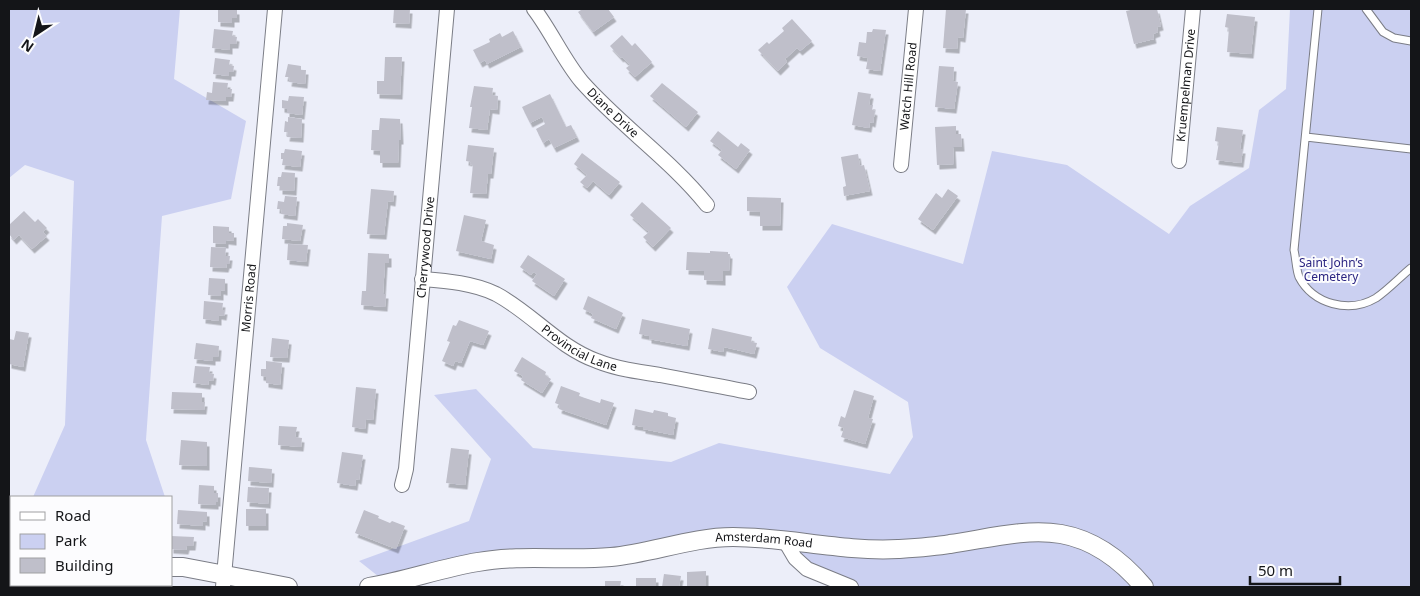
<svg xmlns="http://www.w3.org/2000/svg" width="1420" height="596" viewBox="0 0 1420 596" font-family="'Noto Sans',sans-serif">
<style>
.green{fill:#cbd0f1}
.building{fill:#bfbfca;filter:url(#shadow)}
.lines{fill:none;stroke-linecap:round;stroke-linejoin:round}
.service-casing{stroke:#7b7d86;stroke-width:9}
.minor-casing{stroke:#7b7d86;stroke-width:16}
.tertiary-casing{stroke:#7b7d86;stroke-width:20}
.service{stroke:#fff;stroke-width:7}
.minor{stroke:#fff;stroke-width:14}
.tertiary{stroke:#fff;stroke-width:18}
.labels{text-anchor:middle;stroke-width:4;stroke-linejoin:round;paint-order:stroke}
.street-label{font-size:12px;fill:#141518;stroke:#fcfcfe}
.park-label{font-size:12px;fill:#2b2582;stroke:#fcfcfe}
</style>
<defs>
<filter id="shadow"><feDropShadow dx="2.5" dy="4.5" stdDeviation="0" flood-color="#0004"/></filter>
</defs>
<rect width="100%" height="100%" fill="#eceef9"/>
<path class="green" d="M9 9H180L174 79 246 121 231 199 162 216 146 440 165 497H33L65 425 74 181 25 165 9 178Z
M1290 9H1411V587H851L813 573 785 541 516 558 388 584 359 561 469 521 491 459 434 395 476 389 533 448 671 462 719 443 890 474 913 437 908 402 820 348 787 287 832 224 963 264 992 151 1067 165 1169 234 1190 206 1249 168 1259 110 1286 89Z"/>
<path class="building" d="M218 9 237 10V18H232V23L218 22Z
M394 9H410L409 24 393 23Z
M580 9 601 10 608 9 614 17 593 32 578 12 581 10Z
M946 9H966L963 38 958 37 957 49 943 48Z
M1135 9H1157L1161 26 1157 27 1158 32 1153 34 1154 39 1134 44 1126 11Z
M1227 14 1255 17 1251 54 1227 52 1229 28 1225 27Z
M792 19 812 41 800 51 797 48 785 59 787 62 778 71 758 50 767 42 769 44 784 31 782 28Z
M214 29 233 31 232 36 237 37 236 44H230V50L212 48Z
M873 29 886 30 880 71 866 69 868 58 857 56 859 42 866 43 867 32H872Z
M513 31 521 47 487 64 485 60 480 63 473 50 490 42 489 39 500 33 502 37Z
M622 35 632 46 635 43 652 62 635 77 626 68 630 65 622 57 621 58 610 46Z
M385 57H402L400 95 377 94V81H384Z
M215 58 230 60 229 65 234 66 233 72H229V76L213 74Z
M288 64 301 66V70H306L305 84 289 82 290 77H285Z
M939 66 954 67 953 81 958 82 954 109 935 107Z
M213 82 228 83 227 89H232L231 97H226V101L206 100 207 92 212 93Z
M662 83 698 112 686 127 650 96Z
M474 86 493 88 492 95 498 96 497 110 490 109 487 130 469 128 472 107H470Z
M858 92 871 94 869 105H873L872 110 875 111 873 123 870 122 869 128 852 125Z
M550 94 566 127 571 125 577 137 554 148 549 139 543 143 536 129 545 124 542 117 530 123 522 107Z
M289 96 304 97 302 115 287 113V109L282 108V100L288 101Z
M288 117 302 119 301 138 287 137 288 132H284L285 121 288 122Z
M380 118 400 119 401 140H399L398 163H380V151L371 150 372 130H379Z
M956 126V134H961L962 147H953L954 164 937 165 935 127Z
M1217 127 1243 130 1240 149H1243L1241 163 1216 160 1219 142 1215 141Z
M718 131 738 147 741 143 750 150 736 169 718 155 722 150 710 141Z
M468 145 494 148 491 174H488L486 194 470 193 473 165 470 164 471 162 466 161Z
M285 149 302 151 300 167 282 165 283 159H281V153H284Z
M582 153 620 182 609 195 593 181 587 188 580 182 587 175 574 164Z
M858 154 860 166 864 165 870 191 844 196 843 187 846 186 841 157Z
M282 172 295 173 294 191 280 190V186H277L278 177H281Z
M371 189 394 191 393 202 388 201 384 235 367 234Z
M948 189 958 196 933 230 918 219 936 193 942 198Z
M285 196 297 197 295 216 281 214 282 209H277L278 201 284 202Z
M747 197 781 198 780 226H760V212L747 211Z
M642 202 671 228 653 247 643 237 649 232 630 215Z
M24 211 35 222 38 219 47 228 43 232 47 236 32 249 19 235 14 240 9 234V225Z
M464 215 486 220 481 241 494 245 491 259 456 251Z
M287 223 303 225 300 241 282 239 283 226H287Z
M213 226 229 227V233H234V241L226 240V244L213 243Z
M288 244 308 245 306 262 287 260Z
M211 247 226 248 225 256H230L229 264H227L226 268 210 267Z
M710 251 728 252V254H730L729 271H723V281L704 280V271L686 270 687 252 710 253Z
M368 253 389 254V263H385L383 294H386L385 307 361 305 362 291H366Z
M528 255 565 279 554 296 532 281 537 274 533 272 531 275 520 267Z
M209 278 225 279V291L221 290V296L208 295Z
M588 296 623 313 616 329 591 318 593 314 583 309Z
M204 301 223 303 222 310H225L224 316 219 315V321L203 319Z
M642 319 690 329 687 346 649 339V336L639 334Z
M459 320 489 331 483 345 470 341 461 363 455 361 453 366 442 361 450 342 447 341 453 325 456 326Z
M712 328 752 337 751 342 757 343 754 354 724 347 723 352 708 349Z
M16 331 29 333 23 367 9 364V339L14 340Z
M272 338 289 340 287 358 270 357Z
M196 343 219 346 218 357H213V361L194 359Z
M522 357 546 372 545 375 551 379 542 393 521 380 523 376 514 371Z
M266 361 282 363 280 385 266 383V377L261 376V369H266Z
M195 366 210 367 209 373 214 374 213 381 209 380 208 385 193 383Z
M561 386 580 393 579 396 600 403 601 399 614 403 606 425 559 409 560 405 555 403Z
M356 387 376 389 373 420 366 419 365 429 352 427Z
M854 390 874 396 868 418 873 419 865 444 841 437 844 428 838 426 841 416 845 418Z
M172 392 202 393V402H205L204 410 171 409Z
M635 409 653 413 654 410 668 413V416L676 418 673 435 643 429V427L632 425Z
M279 426 297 427 295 437 302 438 301 447 278 445Z
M181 440 207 442V466L179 465Z
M451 448 469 450 465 485 446 483Z
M342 452 363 455 359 480 356 479 355 486 337 483Z
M249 467 272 469 271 483 248 481Z
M199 485 214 486V493H218V502H216V505L198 504Z
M248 487 269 488 268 504 247 502Z
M246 509H266V526H246Z
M178 510 207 512V522L203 521V526L177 524Z
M364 510 379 516 378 518 390 523 392 521 405 526 396 549 355 533Z
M171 536 194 537 193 546H187L186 550 171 549Z
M706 571V587H687V572Z
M664 574 681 576 679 587H662Z
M636 578H656V587H636Z
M605 581H621L620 587H605Z"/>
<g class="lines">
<defs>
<path id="service" d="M1318 9 1294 250C1296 258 1296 269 1299 277 1313 304 1349 314 1376 298 1388 290 1400 277 1411 268
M1366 9 1383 32 1394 38 1411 41
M1306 137 1411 149"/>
<g id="minor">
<path id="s1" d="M534 9C551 31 564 61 582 82 621 126 670 159 707 205"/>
<path id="s2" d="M1179 161 1193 9"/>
<path id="s3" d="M901 165 916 9"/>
<path id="s4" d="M422 279C447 281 473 283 496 294 532 313 558 347 597 361 617 369 639 372 660 375 690 381 720 386 749 392"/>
<path id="s5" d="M402 485 406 469 447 9"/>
<path d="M785 541 795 558 807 569 851 587"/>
<path id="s6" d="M223 587 275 9"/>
</g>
<g id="tertiary">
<path d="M171 567H183L288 587"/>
<path d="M73 587 84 585"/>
<path id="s7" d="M369 587C406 581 441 568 478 562 522 554 567 561 611 557 652 553 692 537 733 537 788 537 842 552 898 549 915 548 933 547 950 544 986 539 1025 528 1061 534 1095 540 1123 562 1144 587"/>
</g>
</defs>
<use href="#service" class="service-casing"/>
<use href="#minor" class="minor-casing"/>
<use href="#tertiary" class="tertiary-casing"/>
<use href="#service" class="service"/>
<use href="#minor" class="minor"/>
<use href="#tertiary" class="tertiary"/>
</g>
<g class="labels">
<g class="street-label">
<text dy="4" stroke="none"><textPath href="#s2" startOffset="76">Kruempelman Drive</textPath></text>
<text dy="4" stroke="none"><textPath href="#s3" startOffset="79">Watch Hill Road</textPath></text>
<text dy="4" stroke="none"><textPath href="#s1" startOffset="131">Diane Drive</textPath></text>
<text dy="4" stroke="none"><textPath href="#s5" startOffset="239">Cherrywood Drive</textPath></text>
<text dy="4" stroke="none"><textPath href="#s6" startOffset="290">Morris Road</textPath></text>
<text dy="4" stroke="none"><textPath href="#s4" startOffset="176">Provincial Lane</textPath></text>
<text dy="4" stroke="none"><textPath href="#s7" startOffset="400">Amsterdam Road</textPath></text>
</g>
<g class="park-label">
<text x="1331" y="267">Saint John’s<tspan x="1331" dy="14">Cemetery</tspan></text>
</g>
</g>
<rect width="1420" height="596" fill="none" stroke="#141518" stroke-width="20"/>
<rect x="10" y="496" width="162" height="90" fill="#fcfcfe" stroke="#9fa0a2"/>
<rect x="20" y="512" width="25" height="8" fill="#ffffff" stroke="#9fa0a2"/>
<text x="55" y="521" font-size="15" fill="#141518">Road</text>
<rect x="20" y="534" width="25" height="15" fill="#cbd0f1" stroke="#9fa0a2"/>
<text x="55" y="546" font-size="15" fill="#141518">Park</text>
<rect x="20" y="558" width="25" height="15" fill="#bfbfca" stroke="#9fa0a2"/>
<text x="55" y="571" font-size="15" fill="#141518">Building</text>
<g transform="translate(35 35) rotate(215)" stroke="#fcfcfe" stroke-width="4" paint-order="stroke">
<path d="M0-4L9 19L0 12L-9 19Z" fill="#141518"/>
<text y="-8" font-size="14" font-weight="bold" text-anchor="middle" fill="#141518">N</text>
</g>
<path d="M1250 576v8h90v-8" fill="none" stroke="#141518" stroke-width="2.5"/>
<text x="1258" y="576" font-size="15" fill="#141518" stroke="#fcfcfe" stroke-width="4" paint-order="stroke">50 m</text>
</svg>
